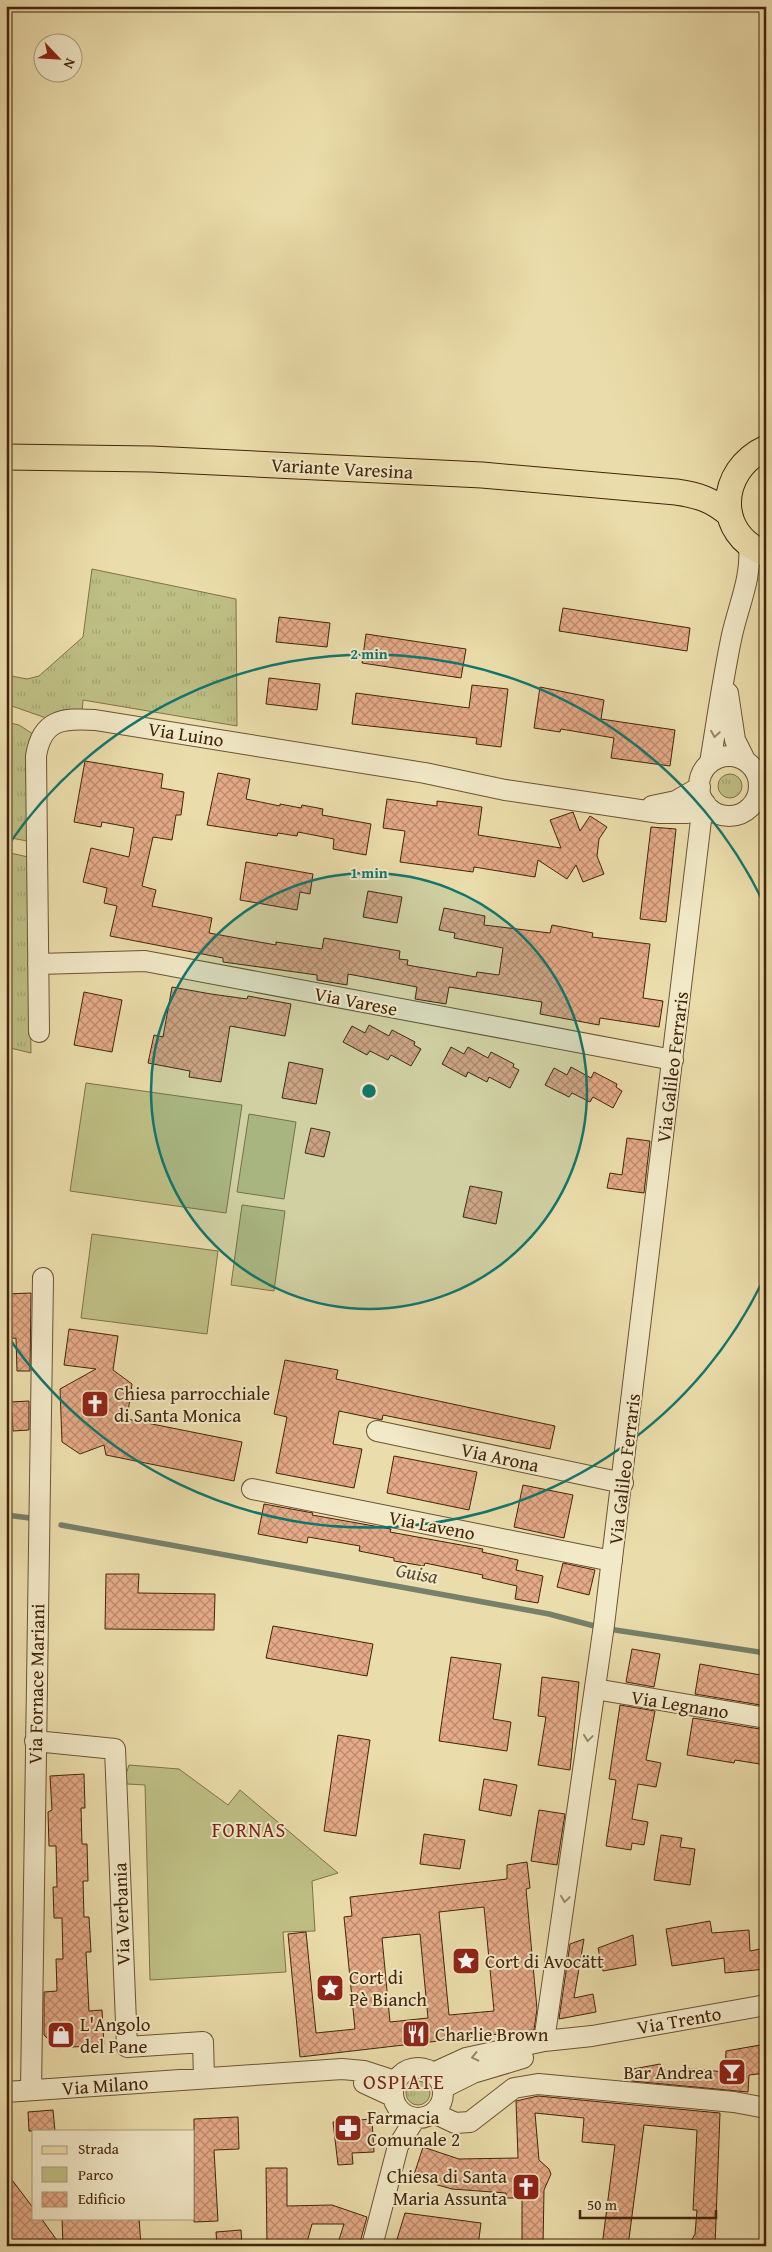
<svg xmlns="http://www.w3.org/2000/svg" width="772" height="2252" viewBox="0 0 772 2252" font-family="'Gentium Book Plus',serif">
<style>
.grass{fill:url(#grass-tufts);stroke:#807247}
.green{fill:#bebf84;stroke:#807247}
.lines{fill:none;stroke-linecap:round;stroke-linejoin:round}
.stream{stroke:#76806a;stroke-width:5.5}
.building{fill:url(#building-cross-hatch);stroke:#42250a;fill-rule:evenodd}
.minor-casing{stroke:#6c5332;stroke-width:22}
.major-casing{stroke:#42250a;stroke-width:27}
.minor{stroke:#f2e9c8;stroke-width:20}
.major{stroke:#ebddab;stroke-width:25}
.oneway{stroke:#9a8769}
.ring{fill:none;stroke:#0f766e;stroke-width:2.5}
.labels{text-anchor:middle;stroke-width:4;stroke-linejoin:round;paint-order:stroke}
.street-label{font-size:19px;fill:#42250a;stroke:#f2e9c8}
.poi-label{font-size:19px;fill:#42250a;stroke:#f2e9c8;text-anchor:start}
.water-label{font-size:20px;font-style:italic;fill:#584b32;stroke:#f2e9c8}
.neighbourhood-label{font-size:20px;letter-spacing:1px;fill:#7a1f14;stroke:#f2e9c8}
.quarter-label{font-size:21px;letter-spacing:1px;fill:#7a1f14;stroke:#f2e9c8}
.centre{fill:#0f766e;stroke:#f2e9c8;stroke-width:2.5}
.ring-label{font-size:15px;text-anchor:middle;font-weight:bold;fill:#0f766e;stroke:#f2e9c8;stroke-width:4;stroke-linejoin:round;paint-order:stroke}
</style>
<defs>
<pattern id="grass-tufts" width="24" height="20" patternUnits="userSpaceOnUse" patternTransform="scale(1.25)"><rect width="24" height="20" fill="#bebf84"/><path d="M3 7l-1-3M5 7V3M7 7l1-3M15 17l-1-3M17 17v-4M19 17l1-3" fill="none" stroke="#a4a471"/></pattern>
<pattern id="building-cross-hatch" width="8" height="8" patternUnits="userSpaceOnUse" patternTransform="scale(1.25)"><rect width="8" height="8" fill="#e5aa87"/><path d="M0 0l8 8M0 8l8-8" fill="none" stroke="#bb8a6d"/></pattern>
</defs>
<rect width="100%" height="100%" fill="#ebddab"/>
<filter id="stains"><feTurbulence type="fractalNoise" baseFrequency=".004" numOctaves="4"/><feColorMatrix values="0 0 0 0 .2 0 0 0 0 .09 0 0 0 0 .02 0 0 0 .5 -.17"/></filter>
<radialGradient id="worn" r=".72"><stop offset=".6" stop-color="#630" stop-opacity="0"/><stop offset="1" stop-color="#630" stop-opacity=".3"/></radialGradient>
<path class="grass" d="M92 569 236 599 237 726 83 700 82 713 63 710 49 719 6 704V675L27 679 39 676 83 637Z
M6 722 19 725 33 734 26 756 27 841 6 837Z
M718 786a12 12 0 1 1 24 0a12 12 0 1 1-24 0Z
M6 852 28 857 31 1053 6 1047Z
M406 2093a12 12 0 1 1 24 0a12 12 0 1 1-24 0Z"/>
<path class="green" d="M86 1083 242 1105 226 1213 70 1191Z
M249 1114 296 1122 284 1199 237 1192Z
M242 1205 285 1211 274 1291 231 1285Z
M92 1234 218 1251 207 1334 81 1318Z
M129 1765 179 1769 228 1805 240 1790 338 1873 312 1881 315 1931 283 1932 286 1972 150 1980 145 1785 127 1784 126 1774Z"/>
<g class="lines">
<path class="stream" d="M6 1515 30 1518
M61 1525 549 1614 602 1628 766 1653"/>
</g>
<path class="building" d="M563 608 690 628 687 651 559 631Z
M279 617 330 623 327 647 276 642Z
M366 634 466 649 461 678 362 663Z
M269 678 320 684 317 710 266 704Z
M472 685 508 689 501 747 476 744 477 738 352 724 356 693 469 708Z
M540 687 604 700 601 719 675 730 670 766 611 758 614 738 561 729 560 732 534 728Z
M85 761 163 774 161 788 184 792 181 815H176L172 840 153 837 142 886 156 890 152 906 212 918 209 933 276 945V942L322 949 324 938 400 951 399 959 408 960 407 965 476 977 477 972 499 975 503 948 454 938 455 933 439 930 444 908 485 916 484 925 550 933 552 925 593 933 592 937 650 944 643 998 663 1001 659 1027 600 1018 599 1025 540 1014 542 1002 449 987 446 1004 415 999 417 987 348 974 347 985 317 980V975L223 962V958L110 936 117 906 104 903 107 888 83 882 91 848 129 857 134 828 102 822 101 827 74 822Z
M218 773 250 779 246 799 280 806V804L301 808 302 805 323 809 322 815 371 824 366 855 333 849 334 839 298 832 297 836 278 833 277 836 207 825Z
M387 799 437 806V801L482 807 478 835 561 848 550 820 573 812 580 831 590 816 607 827 599 839 597 856 604 874 583 882 576 865 567 879 538 860 535 877 474 867 473 872 400 862 405 831 383 828Z
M651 827 676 829 666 922 640 919Z
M246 862 313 874 310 894 300 892 297 910 240 900Z
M368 891 402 897 397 923 363 917Z
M172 987 211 994 247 999 248 996 291 1004 285 1036 230 1026 221 1082 189 1077 190 1071 148 1063 154 1035 163 1037Z
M84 992 122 1000 112 1052 74 1045Z
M369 1025 389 1036 392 1030 415 1042 414 1045 421 1049 411 1066 391 1055 388 1060 370 1051 367 1055 343 1042 352 1026 365 1033Z
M451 1047 464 1054 468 1047 488 1058 491 1052 514 1064 513 1067 519 1070 510 1088 489 1077 487 1082 468 1072 466 1077 442 1064Z
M289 1062 323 1069 316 1104 282 1098Z
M571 1067 591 1078 594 1072 617 1084 616 1087 622 1091 613 1108 593 1097 590 1102 572 1093 569 1097 545 1085 554 1068 567 1075Z
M311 1128 330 1132 324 1157 305 1153Z
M627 1138 650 1141 644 1193 607 1188 610 1173 622 1175Z
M470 1186 502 1192 496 1224 463 1217Z
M31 1293 30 1371H17L16 1338 6 1339V1294Z
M69 1329 118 1336 113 1370 132 1384 127 1419 242 1442 234 1481 106 1455 104 1445 80 1454 62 1442 60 1389 96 1369 64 1365Z
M285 1360 338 1370 336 1379 555 1426 550 1449 383 1415 382 1420 339 1411 333 1444 362 1449 354 1488 276 1473 287 1417 274 1414Z
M29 1401V1430L13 1431 11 1402Z
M394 1456 477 1472 469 1510 387 1493Z
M523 1485 573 1495 564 1538 514 1527Z
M264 1504 313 1513 312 1515 391 1529 390 1532 483 1549 482 1552 518 1560 516 1570 543 1576 538 1603 515 1599 517 1586 482 1578 483 1575 425 1563 424 1566 394 1561V1558L359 1551 360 1546 308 1537 307 1543 258 1534Z
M563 1563 595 1570 589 1595 557 1587Z
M106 1574H139L138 1593 215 1594 214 1630 105 1629Z
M273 1626 373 1644 367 1676 266 1658Z
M632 1649 660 1654 654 1687 626 1682Z
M451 1657 501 1664 493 1719 511 1722 507 1751 439 1741Z
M700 1664 766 1676V1706L695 1694Z
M542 1677 579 1682 570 1770 538 1765 546 1717 538 1716Z
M620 1705 655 1711 646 1760 661 1763 656 1787 638 1784 632 1819 648 1822 644 1845 632 1843 631 1850 606 1846 616 1780 609 1779Z
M693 1718 766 1730V1765L735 1760 734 1763 687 1755Z
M338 1735 370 1740 356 1836 324 1831Z
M84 1774 85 1808H81L82 1844H87L88 1881H83L84 1917H89L91 1952H86L89 2011 102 2010 104 2045 57 2048 44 2035V1992L57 1991 56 1959H63L62 1918H54L53 1887H57L56 1846H49L48 1812 52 1810 50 1776Z
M484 1779 517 1785 511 1816 479 1810Z
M539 1810 565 1814 557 1865 531 1861Z
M424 1834 465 1840 460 1869 420 1864Z
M661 1835 682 1838 680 1847 695 1849 690 1885 654 1880Z
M527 1862 530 1888 526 1889 537 2009 534 2030 300 2057 288 1934 306 1932 316 2033 355 2029 344 1917 352 1916 350 1897 507 1879V1865ZM484 1907 494 2011 449 2015 439 1912ZM420 1934 428 2018 390 2022 382 1938Z
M710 1921 712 1933 749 1930 750 1951 766 1948V1969L725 1973 724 1958 672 1966 666 1929Z
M633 1935 636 1965 603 1971 598 1948Z
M584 1939 574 1998 593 1994 596 2012 559 2019 570 1944Z
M766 2044V2073L749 2075 748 2092 631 2081 629 2077 633 2069 660 2064 664 2070 681 2072 683 2068 725 2072 726 2051Z
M538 2096 720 2113 715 2246H688L695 2234 697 2210H693L697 2130 644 2125 628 2246H602L615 2145 582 2142 584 2118 535 2113 539 2160 549 2169 551 2174 544 2190 543 2246H522V2198H506V2193L452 2189 413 2178 423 2147 459 2159 518 2158 516 2101Z
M53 2110 55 2131H29L28 2112Z
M238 2117 239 2149 214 2150 218 2221 194 2222V2119Z
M372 2119 374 2152 352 2153 353 2164 338 2165 333 2122Z
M266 2168H287V2206L332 2205 367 2217 359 2246H337L344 2224H312L306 2246H267Z
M6 2172 34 2209V2218H41L61 2246H6Z
M405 2213 481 2223 478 2246 427 2242V2246H395Z
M62 2218H139L141 2246H63Z
M241 2230 242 2246H217L216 2232Z"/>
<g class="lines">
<defs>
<path id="minor" d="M728 693 735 740 745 760
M699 786a30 30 0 1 1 60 0a30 30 0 1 1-60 0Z
M710 763C717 721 723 677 732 635 739 604 752 577 749 545
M652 806 676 801 700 787
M38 964 145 961 673 1060
M39 1032 36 756C42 719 63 718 95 720L425 773 505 790 660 813H687L705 803
M377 1431 623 1483
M252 1489 612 1561
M595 1689 766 1718
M35 1741 115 1749 127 2047 203 2042 204 2078
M544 2041 604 1625 698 845 701 820 707 806
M393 2093a25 25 0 1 1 50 0a25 25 0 1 1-50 0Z
M433 2073 466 2058 544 2041 592 2036 766 2005
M364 2083 392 2096
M443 2088 473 2073 523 2058
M31 2090 43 1278
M6 2092 342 2069 364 2071 395 2081
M434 2113 455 2123 470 2122 514 2088 538 2084 734 2102 766 2108
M372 2246 398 2146 415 2119"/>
<path id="major" d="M766 448C718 470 714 534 766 554
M6 457 151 459 482 475 676 492C698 495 713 500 730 515"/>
</defs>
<use href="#minor" class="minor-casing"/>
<use href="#major" class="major-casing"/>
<use href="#minor" class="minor"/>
<use href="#major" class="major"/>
</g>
<defs><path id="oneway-chevron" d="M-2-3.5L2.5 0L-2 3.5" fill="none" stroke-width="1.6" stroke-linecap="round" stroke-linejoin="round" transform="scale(1.25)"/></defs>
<g class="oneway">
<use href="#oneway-chevron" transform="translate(715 734) rotate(99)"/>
<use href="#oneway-chevron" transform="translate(588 1738) rotate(98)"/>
<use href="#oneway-chevron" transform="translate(565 1899) rotate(98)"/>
<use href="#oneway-chevron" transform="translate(475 2057) rotate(167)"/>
</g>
<circle cx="369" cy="1091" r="218" fill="#0f766e" fill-opacity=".12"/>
<g class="ring">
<circle cx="369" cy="1091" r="218"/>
<path d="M765 1276A437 437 0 0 1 7 1335M7 847A437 437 0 0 1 765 906"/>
</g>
<defs>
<symbol id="church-square" viewBox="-11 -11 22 22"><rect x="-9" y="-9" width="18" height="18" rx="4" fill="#8f2418" stroke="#f2e9c8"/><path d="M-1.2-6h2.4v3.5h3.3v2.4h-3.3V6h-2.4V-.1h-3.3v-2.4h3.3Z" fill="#fff"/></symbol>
<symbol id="sight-square" viewBox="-11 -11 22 22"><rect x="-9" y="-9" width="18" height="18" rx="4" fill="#8f2418" stroke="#f2e9c8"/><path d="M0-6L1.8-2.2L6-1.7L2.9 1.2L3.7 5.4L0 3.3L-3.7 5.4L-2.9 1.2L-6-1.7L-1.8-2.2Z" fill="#fff"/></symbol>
<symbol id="restaurant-square" viewBox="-11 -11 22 22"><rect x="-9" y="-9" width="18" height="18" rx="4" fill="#8f2418" stroke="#f2e9c8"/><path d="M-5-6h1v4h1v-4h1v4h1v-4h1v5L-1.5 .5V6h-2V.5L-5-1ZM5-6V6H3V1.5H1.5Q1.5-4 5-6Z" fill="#fff"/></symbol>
<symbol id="shop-square" viewBox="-11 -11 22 22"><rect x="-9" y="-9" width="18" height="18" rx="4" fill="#8f2418" stroke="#f2e9c8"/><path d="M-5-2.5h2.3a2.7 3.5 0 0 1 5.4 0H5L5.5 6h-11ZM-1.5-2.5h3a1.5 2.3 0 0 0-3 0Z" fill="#fff"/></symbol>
<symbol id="bar-square" viewBox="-11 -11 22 22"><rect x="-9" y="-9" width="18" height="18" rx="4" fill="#8f2418" stroke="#f2e9c8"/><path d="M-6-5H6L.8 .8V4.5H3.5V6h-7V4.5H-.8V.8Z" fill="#fff"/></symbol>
<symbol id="pharmacy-square" viewBox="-11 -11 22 22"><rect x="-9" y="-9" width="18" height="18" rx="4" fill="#8f2418" stroke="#f2e9c8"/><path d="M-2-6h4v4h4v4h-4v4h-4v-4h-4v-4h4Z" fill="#fff"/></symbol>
</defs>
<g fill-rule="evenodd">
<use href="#church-square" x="79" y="1388" width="32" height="32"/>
<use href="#sight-square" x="450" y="1945" width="32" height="32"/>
<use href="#sight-square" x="314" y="1972" width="32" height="32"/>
<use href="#restaurant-square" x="400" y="2018" width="32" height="32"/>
<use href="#shop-square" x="45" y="2019" width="32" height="32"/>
<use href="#bar-square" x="716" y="2056" width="32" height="32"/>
<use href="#pharmacy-square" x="332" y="2112" width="32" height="32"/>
<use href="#church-square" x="510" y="2171" width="32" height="32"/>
</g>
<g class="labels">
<g class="street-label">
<text transform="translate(342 468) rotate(3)" y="7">Variante Varesina</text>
<text transform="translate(186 734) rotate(9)" y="7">Via Luino</text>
<text transform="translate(356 1001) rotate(11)" y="7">Via Varese</text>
<text transform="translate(672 1067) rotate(-83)" y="7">Via Galileo Ferraris</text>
<text transform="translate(500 1457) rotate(12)" y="7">Via Arona</text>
<text transform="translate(624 1469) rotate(-83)" y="7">Via Galileo Ferraris</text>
<text transform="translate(432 1525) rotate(11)" y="7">Via Laveno</text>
<text transform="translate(36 1684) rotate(-89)" y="7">Via Fornace Mariani</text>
<text transform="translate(680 1704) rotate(9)" y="7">Via Legnano</text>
<text transform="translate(121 1914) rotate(-92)" y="7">Via Verbania</text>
<text transform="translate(679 2020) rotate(-10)" y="7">Via Trento</text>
<text transform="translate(105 2085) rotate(-4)" y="7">Via Milano</text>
</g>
<g class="poi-label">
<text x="114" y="1400">Chiesa parrocchiale<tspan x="114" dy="22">di Santa Monica</tspan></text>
<text x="485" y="1968">Cort di Avocätt</text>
<text x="349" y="1984">Cort di<tspan x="349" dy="22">Pè Bianch</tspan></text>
<text x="80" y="2031">L'Angolo<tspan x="80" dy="22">del Pane</tspan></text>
<text x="435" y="2041">Charlie Brown</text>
<text x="713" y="2079" text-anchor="end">Bar Andrea</text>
<text x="367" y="2124">Farmacia<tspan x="367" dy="22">Comunale 2</tspan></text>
<text x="507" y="2183" text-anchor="end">Chiesa di Santa<tspan x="507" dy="22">Maria Assunta</tspan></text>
</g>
<g class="water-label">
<text transform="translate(417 1573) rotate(10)" y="7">Guisa</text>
</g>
<g class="neighbourhood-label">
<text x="249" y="1837">FORNAS</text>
</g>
<g class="quarter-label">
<text x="404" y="2089">OSPIATE</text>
</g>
</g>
<circle cx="369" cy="1091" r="8" class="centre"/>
<g class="ring-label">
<text x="369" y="659">2 min</text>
<text x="369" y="878">1 min</text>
</g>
<rect width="772" height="2252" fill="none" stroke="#ebddab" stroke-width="25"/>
<rect x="8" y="8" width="757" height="2237" fill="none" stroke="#42250a" stroke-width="2.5"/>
<rect x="12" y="12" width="747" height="2227" fill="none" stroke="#42250a"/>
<rect x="32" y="2130" width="162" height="90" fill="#f2e9c8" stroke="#ac9b7c"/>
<rect x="42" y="2146" width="25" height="8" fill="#ebddab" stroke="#ac9b7c"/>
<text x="78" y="2154" font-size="15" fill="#42250a">Strada</text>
<rect x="42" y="2167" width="25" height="15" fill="#bebf84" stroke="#ac9b7c"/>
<text x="78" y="2180" font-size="15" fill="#42250a">Parco</text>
<rect x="42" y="2192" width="25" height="15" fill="url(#building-cross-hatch)" stroke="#ac9b7c"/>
<text x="78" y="2204" font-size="15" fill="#42250a">Edificio</text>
<g transform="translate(58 58) rotate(115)"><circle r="24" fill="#f2e9c8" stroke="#ac9b7c"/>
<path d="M0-4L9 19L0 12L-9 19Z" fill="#8f2418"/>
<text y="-8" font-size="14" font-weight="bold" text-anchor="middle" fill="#42250a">N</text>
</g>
<path d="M580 2210v8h136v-8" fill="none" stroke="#42250a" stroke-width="2.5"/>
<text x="587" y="2210" font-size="15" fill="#42250a" stroke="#f2e9c8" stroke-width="4" paint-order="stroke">50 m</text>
<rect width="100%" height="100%" filter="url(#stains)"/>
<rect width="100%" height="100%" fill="url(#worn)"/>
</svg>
